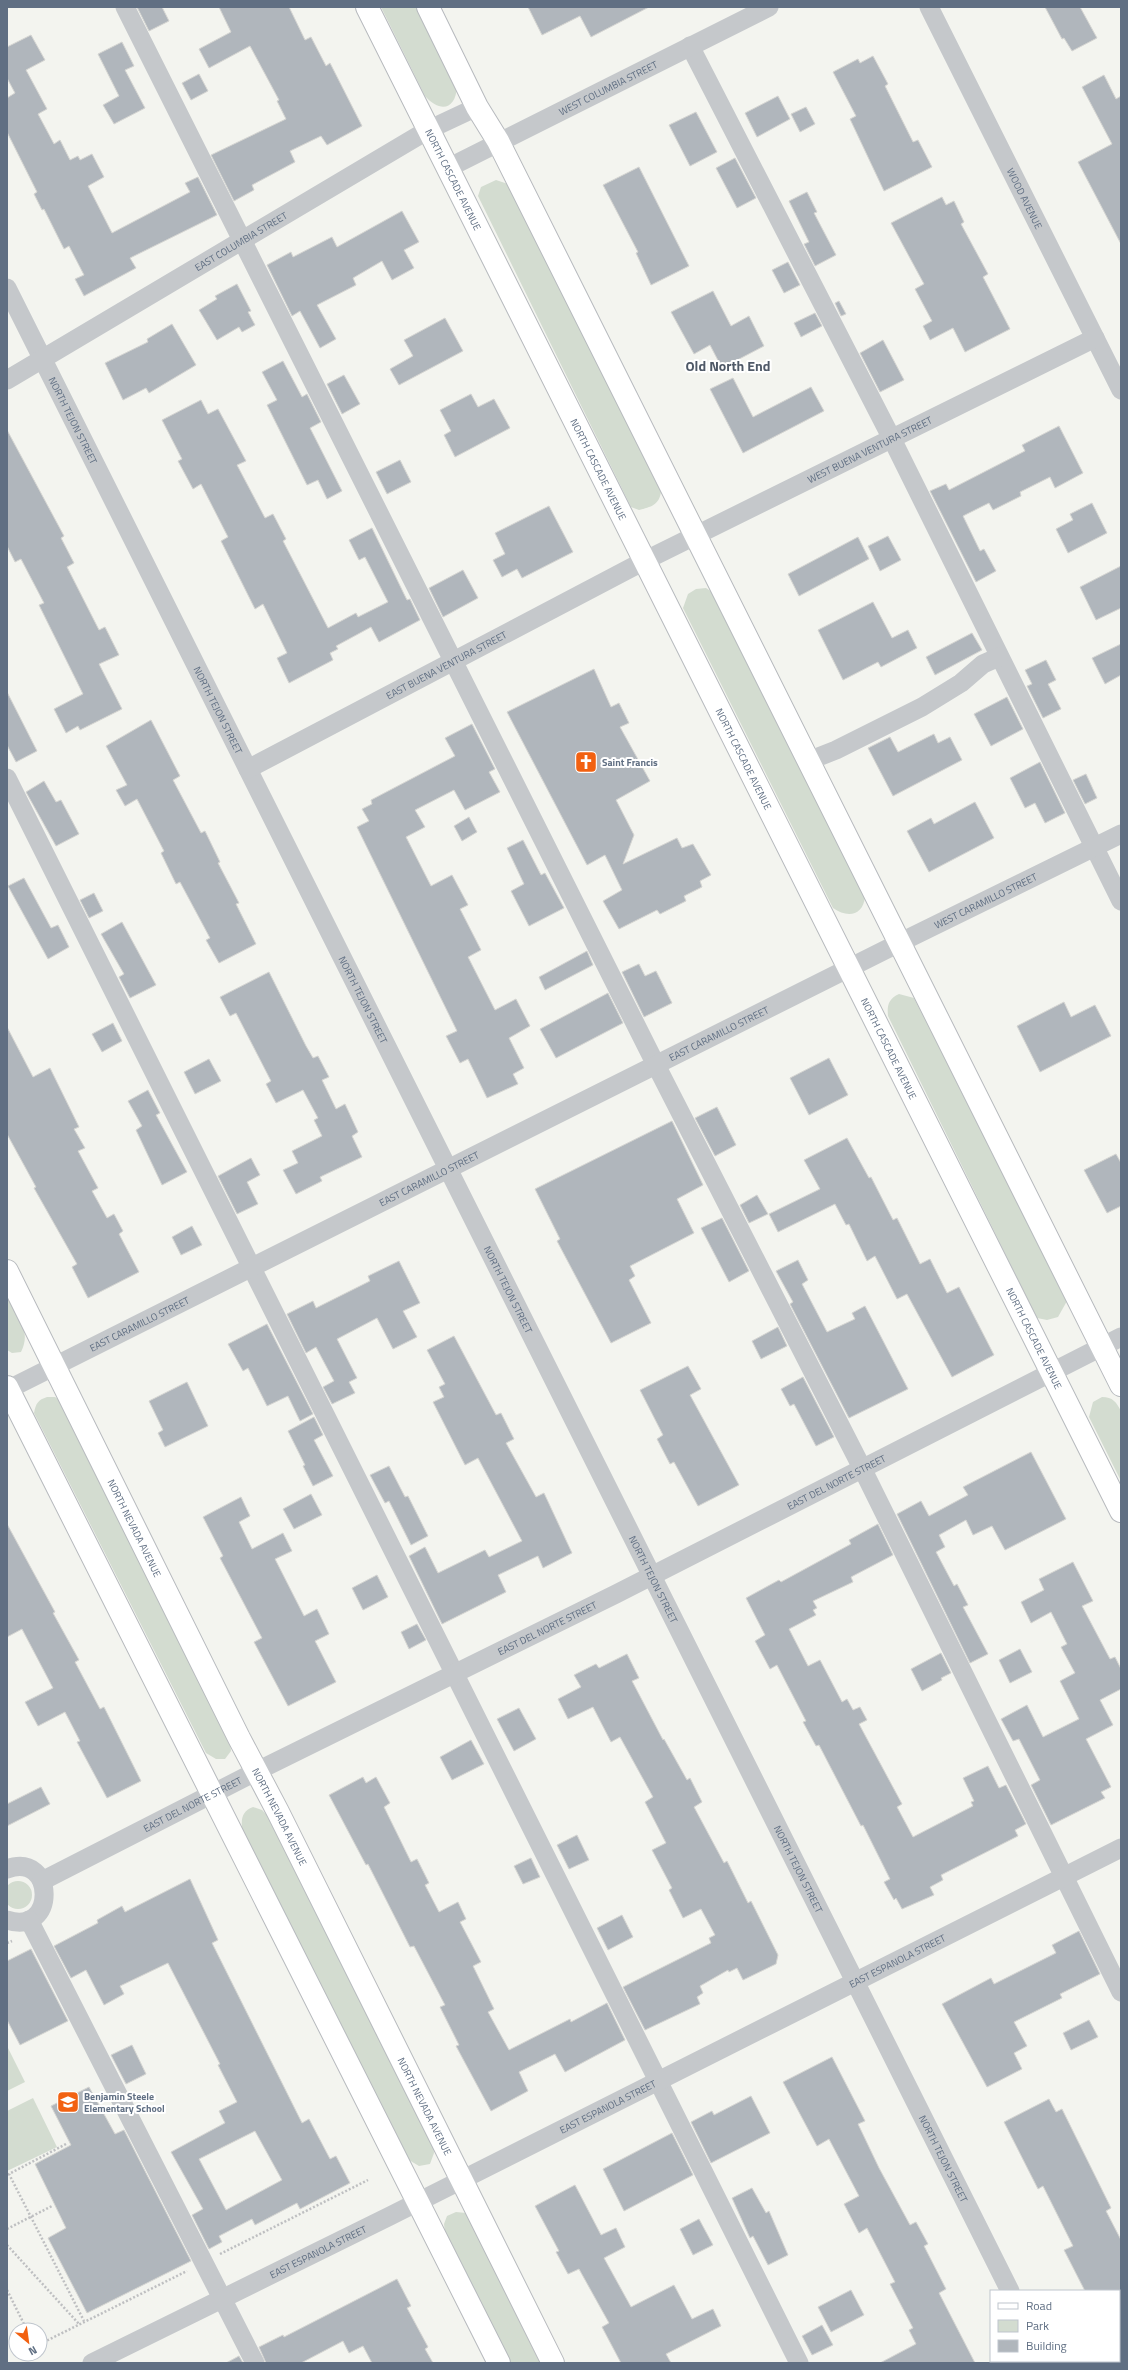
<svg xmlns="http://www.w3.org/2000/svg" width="1128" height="2370" viewBox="0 0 1128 2370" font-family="'Titillium Web',sans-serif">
<rect width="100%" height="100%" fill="#f3f4ef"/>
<!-- green -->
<path fill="#d3dcd0" d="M381,7H418L457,86C456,110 440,113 425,96Z
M496,180L508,184L661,492C659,505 651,507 639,510L631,507L478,196L481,187Z
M706,588L712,592L865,897C863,916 847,918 833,908L683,608L688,594L696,589Z
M899,994L914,998L1067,1301L1058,1317L1047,1320L1037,1318L888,1016C887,1006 888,999 899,994Z
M7,1293C17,1313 32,1331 21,1352L12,1353L7,1350Z
M47,1397H55L61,1401L230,1742L231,1751L225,1759H216L206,1753L34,1413C36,1403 38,1400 47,1397Z
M1102,1397C1113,1397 1116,1402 1121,1411V1481L1089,1417L1093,1402Z
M253,1807L262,1810L267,1815L433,2142L434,2153L430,2164L419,2166L409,2160L242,1828C241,1817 243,1811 253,1807Z
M4 1895a14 14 0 1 1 28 0a14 14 0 1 1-28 0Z
M7,2046L25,2082L7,2091Z
M33,2098L57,2147L7,2171V2111Z
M456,2212L466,2213L472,2220L544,2363H510L445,2232L444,2224L447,2216Z"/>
<!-- building -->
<path fill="#b0b6bc" stroke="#d5d5d2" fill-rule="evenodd" d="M137,7H162L169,21L149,31Z
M219,7H289L305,40L311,37L326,66L330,63L362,126L327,145L321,136L290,151L295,162L252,185L254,190L234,201L211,155L286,119L277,101L279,100L250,46L209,68L199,49L231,32Z
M528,7H649L591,37L580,16L542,35Z
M1045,7H1080L1097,38L1072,51L1064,38L1062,39Z
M31,35L45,60L26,70L47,109L38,114L54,144L60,140L70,160L78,156L80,160L92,154L104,177L88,186L112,233L190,192L185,183L198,177L217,215L130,258L136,268L84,296L75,279L84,275L69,246L64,249L44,209L42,210L34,194L37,192L7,132V98L15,93L7,78V47Z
M122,42L134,66L125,70L145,108L114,124L103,105L119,96L98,54Z
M873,56L888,84L885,86L913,142L918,140L932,167L884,191L850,119L856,116L833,72L858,59L860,63Z
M199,74L208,91L191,100L182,83Z
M1104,75L1116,99L1121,96V244L1078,162L1112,144L1082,87Z
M778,96L790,119L757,137L745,113Z
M806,107L815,124L800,132L791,114Z
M696,112L717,152L690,166L669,125Z
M735,158L756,198L737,208L716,168Z
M639,167L689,266L651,285L636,253L638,252L603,185Z
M807,192L817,212L814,213L836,255L815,266L804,244L809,242L789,201Z
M942,197L946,205L954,201L964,222L961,224L988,274L983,277L1010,329L965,352L953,328L930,340L923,326L932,321L915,289L924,284L891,223Z
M402,211L419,242L404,250L414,268L392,280L382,261L353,278L356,285L317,305L336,339L320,348L300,311L292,316L267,265L291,252L293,257L332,237L337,247Z
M788,262L800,285L784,293L772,270Z
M237,284L251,311L248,312L255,325L242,332L239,327L217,340L199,310L217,299L215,296Z
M713,291L731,326L749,316L764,346L722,368L710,345L694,354L671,312Z
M839,301L846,314L841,316L835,303Z
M815,313L822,326L801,337L794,323Z
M445,318L463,351L399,385L390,369L413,356L404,340Z
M172,324L196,365L149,393L146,388L123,400L105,363L148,342L147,339Z
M883,340L904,380L880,392L860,353Z
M283,361L302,397L307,394L321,422L310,428L342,491L327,499L318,480L307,485L267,405L277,400L262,372Z
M344,375L360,404L342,414L327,384Z
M733,378L753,417L811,387L824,411L743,453L710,389Z
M471,394L478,407L494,399L510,428L455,457L444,435L451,431L440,410Z
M201,400L208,414L218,409L246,461L237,465L265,518L273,514L286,539L283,541L328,628L356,613L358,617L388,602L365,557L359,560L349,540L372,528L404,594L407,600L410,599L420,620L379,642L371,627L336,646L338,649L330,653L333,660L289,683L277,658L287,653L263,604L255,609L221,541L228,537L201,484L193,489L178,461L182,459L162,420Z
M1059,426L1083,473L1055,488L1050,477L1020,492L1021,496L993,510L989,503L963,516L980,551L984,549L996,571L976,582L930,491L946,484L949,490L1025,451L1022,445Z
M7,430L64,536L61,538L74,563L67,567L99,630L105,627L119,655L99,664L122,709L80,730L78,726L66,733L54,709L83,694L39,605L44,603L21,559L15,562L7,546Z
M400,460L411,482L387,494L376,472Z
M1092,503L1107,533L1068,553L1056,529L1073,520L1070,514Z
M549,506L573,552L522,578L517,569L502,577L493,560L505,554L495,533Z
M888,536L901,560L880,571L868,546Z
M858,537L869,559L799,596L788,574Z
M1121,566V608L1096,620L1080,587Z
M463,570L478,598L443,617L429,588Z
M873,602L892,638L908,630L917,648L881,667L878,662L843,680L818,630Z
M972,633L982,650L935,675L926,657Z
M1121,644V675L1105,684L1092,658Z
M1046,660L1056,680L1048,684L1061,709L1043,718L1027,686L1032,684L1025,670Z
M594,669L611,707L619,703L629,723L620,727L650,781L616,800L634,835L623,864L677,838L682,848L693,844L711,875L700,881L702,887L684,896L686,901L660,914L657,910L619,929L603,901L622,890L605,855L587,865L507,712Z
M7,692L37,751L16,762L7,745Z
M1007,697L1023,729L991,746L974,714Z
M151,720L180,776L173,780L201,833L205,831L220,862L218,863L239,903L236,904L256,944L219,963L206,940L210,938L180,882L176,884L161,853L164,851L137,799L125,806L116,790L127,785L106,746Z
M472,724L495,769L489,772L500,792L465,810L454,790L415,810L425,827L406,837L431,886L452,875L468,905L460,909L481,950L468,957L495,1010L516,999L530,1026L509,1038L524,1068L513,1074L518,1084L487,1098L468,1059L460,1063L446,1036L457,1031L357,827L369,821L362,809L372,804L371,800L455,756L445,738Z
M934,734L938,743L950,737L962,760L893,796L868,748L890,737L898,752Z
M1040,762L1065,813L1045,823L1035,803L1025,808L1010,778Z
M1086,774L1097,798L1085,804L1073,780Z
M44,781L56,802L61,800L79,834L56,846L26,792Z
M975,802L994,838L929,872L907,831L931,818L934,824Z
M469,817L477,832L462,841L454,826Z
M523,840L541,875L545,873L564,908L529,926L511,891L524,884L507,848Z
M24,878L51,928L58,925L69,947L48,959L8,886Z
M94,893L103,911L89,918L80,900Z
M122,922L156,985L130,998L119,977L124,974L101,934Z
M587,951L593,965L545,990L539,977Z
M639,964L645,976L656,971L672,1003L644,1017L622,972Z
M269,972L306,1046L313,1058L318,1056L329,1077L322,1080L336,1109L345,1104L358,1132L352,1136L362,1157L320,1177L322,1181L296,1194L283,1170L298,1163L292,1151L322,1136L314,1120L318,1118L303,1090L276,1103L266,1084L271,1081L236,1013L230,1016L220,997Z
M608,993L623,1023L556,1058L540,1029Z
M1064,1002L1071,1017L1095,1005L1111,1036L1040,1072L1017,1026Z
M113,1023L122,1041L102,1052L92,1034Z
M7,1027L33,1077L50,1068L79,1127L74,1129L85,1148L78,1151L98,1188L92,1191L107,1218L114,1214L123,1231L119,1234L139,1272L88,1298L72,1267L77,1264L34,1188L36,1187L7,1134Z
M829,1058L848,1095L809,1115L790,1078Z
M209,1059L221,1081L195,1094L184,1072Z
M148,1090L160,1113L156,1115L187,1172L162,1185L136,1130L142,1126L128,1101Z
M717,1107L736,1145L715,1156L695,1118Z
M672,1121L703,1185L677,1199L694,1233L630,1266L635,1276L629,1280L651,1323L611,1343L557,1241L560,1239L535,1189Z
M847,1138L869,1178L871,1177L893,1220L897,1218L920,1264L930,1259L947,1293L959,1287L994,1355L952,1377L907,1294L897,1299L875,1256L867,1261L849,1224L846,1225L835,1204L778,1232L769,1214L820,1189L804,1160Z
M1116,1154L1121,1163V1206L1107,1213L1084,1170Z
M251,1158L260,1175L247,1182L258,1204L237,1214L218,1176Z
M757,1195L768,1214L749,1223L740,1205Z
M722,1218L749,1271L729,1282L701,1228Z
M192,1226L202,1245L181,1255L172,1237Z
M798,1260L808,1280L802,1284L827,1332L855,1319L852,1313L865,1306L908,1389L849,1418L790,1304L793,1302L776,1271Z
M399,1261L420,1303L403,1311L417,1337L393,1349L377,1318L337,1339L357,1378L349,1382L355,1393L332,1404L323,1387L334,1381L316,1347L306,1353L287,1314L313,1301L316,1308L370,1281L368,1276Z
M267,1324L313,1414L300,1421L288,1396L267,1406L248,1368L243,1371L228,1344Z
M778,1327L787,1346L761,1359L752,1341Z
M454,1336L496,1415L501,1413L514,1439L506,1443L536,1497L544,1493L572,1553L543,1568L538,1556L498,1575L506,1592L442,1624L409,1556L425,1547L438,1573L485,1550L489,1557L522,1541L478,1458L465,1465L433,1402L444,1397L439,1387L445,1384L427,1350Z
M688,1366L701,1389L690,1395L739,1485L698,1506L674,1462L670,1464L657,1439L663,1435L640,1390Z
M803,1377L834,1437L816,1446L794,1404L790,1406L781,1389Z
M187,1382L208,1426L165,1447L158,1433L163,1430L149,1401Z
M314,1417L323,1435L314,1440L333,1476L313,1486L303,1466L305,1465L288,1431Z
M1031,1452L1066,1519L1005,1550L992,1526L973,1535L966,1520L939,1535L945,1547L936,1552L954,1586L957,1584L968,1605L963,1607L988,1654L970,1663L897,1514L921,1501L929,1516L968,1495L963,1487Z
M389,1466L405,1497L408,1496L428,1536L411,1545L389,1501L385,1503L370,1475Z
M311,1494L322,1515L294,1529L283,1509Z
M241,1497L250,1516L239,1522L252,1549L283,1533L292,1551L275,1559L304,1616L317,1609L329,1634L315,1641L336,1682L288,1706L254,1642L262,1638L220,1558L223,1556L203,1517Z
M7,1524L55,1612L53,1613L79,1660L75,1662L100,1709L104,1707L141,1781L107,1798L77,1742L80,1741L65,1712L38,1726L25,1702L53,1688L22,1629L7,1637Z
M878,1524L893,1555L851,1577L853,1582L813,1601L817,1608L813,1610L816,1615L789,1629L808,1666L820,1660L842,1702L847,1699L853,1710L860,1707L867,1720L859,1724L902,1804L897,1807L913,1837L973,1806L971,1802L974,1801L963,1778L988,1766L999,1788L1006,1785L1026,1824L1015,1830L1018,1836L941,1875L943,1880L930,1887L934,1895L902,1909L896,1898L894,1900L884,1882L890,1879L863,1825L861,1826L819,1745L816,1746L803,1722L806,1721L777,1665L770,1669L755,1641L765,1635L746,1598L779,1580L781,1582L851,1544L849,1540Z
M1073,1562L1093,1601L1082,1606L1110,1659L1115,1657L1121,1669V1689L1100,1700L1113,1725L1086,1739L1111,1787L1101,1792L1105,1798L1051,1825L1031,1785L1040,1780L1019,1739L1013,1741L1001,1719L1027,1705L1043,1737L1079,1719L1060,1681L1075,1673L1061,1647L1067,1644L1051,1612L1031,1623L1021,1602L1044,1590L1039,1579Z
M377,1575L388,1597L363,1610L352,1588Z
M417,1624L426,1640L409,1649L401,1632Z
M1020,1649L1032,1672L1010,1683L999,1660Z
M941,1653L951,1673L941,1678L942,1680L922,1691L911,1669Z
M627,1654L639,1678L632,1681L663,1740L664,1739L687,1780L690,1778L702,1802L694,1807L724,1863L727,1861L748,1903L751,1901L778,1955L776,1964L743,1980L737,1968L729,1972L728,1970L700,1986L703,1993L697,1997L700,2004L645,2030L623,1987L711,1943L709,1938L715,1935L701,1909L683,1918L669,1890L672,1888L652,1850L666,1843L645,1802L653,1797L620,1737L611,1742L593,1707L568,1719L558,1699L581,1687L574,1675L596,1664L599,1668Z
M519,1708L536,1739L514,1751L497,1719Z
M471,1740L484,1764L452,1780L440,1757Z
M363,1777L366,1783L376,1777L390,1803L384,1807L411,1862L417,1859L429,1883L425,1885L439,1912L458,1902L466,1919L460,1922L481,1962L473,1966L494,2009L488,2012L509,2050L570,2019L571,2022L607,2003L625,2040L565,2072L555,2054L519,2072L528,2091L491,2111L456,2046L459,2045L440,2007L445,2005L414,1946L410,1947L368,1864L366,1865L329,1795Z
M41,1787L50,1804L7,1826V1804Z
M577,1835L589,1860L569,1869L557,1845Z
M531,1858L540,1877L523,1884L514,1866Z
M190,1879L218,1940L212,1943L302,2123L309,2119L330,2159L336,2156L350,2183L300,2209L297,2203L255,2225L252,2219L219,2236L222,2242L209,2249L192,2215L203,2209L171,2152L225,2123L219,2111L237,2102L218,2065L220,2064L168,1963L120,1986L124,1994L104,2005L86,1970L71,1978L54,1946L98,1923L97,1920L122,1906L125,1912ZM255,2131L282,2180L226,2210L199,2159Z
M622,1915L633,1937L608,1950L597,1928Z
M1079,1931L1100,1974L1060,1994L1062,1998L1014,2022L1027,2046L1014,2053L1022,2069L987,2087L942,2004L991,1978L994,1984L1056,1953L1052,1945Z
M31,1949L68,2021L20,2045L7,2020V1961Z
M1089,2020L1098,2037L1071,2050L1063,2033Z
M132,2045L146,2074L126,2084L111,2055Z
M832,2057L865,2121L858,2124L879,2168L910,2225L916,2222L928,2244L924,2246L946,2289L939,2293L975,2363H880L916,2344L909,2330L913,2328L890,2284L895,2282L867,2228L859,2233L844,2204L859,2196L829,2139L817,2146L783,2082Z
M89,2087L115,2134L124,2130L191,2261L87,2313L48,2238L66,2228L35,2164L71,2145L51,2106Z
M751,2096L770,2133L711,2163L691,2122L712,2111L714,2115Z
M1049,2099L1056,2112L1062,2109L1111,2208L1106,2211L1121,2240V2291H1085L1064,2250L1073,2246L1043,2186L1038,2189L1004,2122Z
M672,2133L693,2175L624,2211L603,2169Z
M575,2185L601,2235L616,2228L625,2247L604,2258L631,2307L674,2285L692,2319L713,2309L721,2326L666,2354L671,2363H621L602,2327L609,2323L579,2269L568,2274L556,2252L559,2251L535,2206Z
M752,2188L766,2213L769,2211L788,2255L768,2265L753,2236L750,2238L732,2198Z
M699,2219L713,2245L693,2255L680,2229Z
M397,2279L411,2306L407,2308L428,2347L425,2349L433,2363H372L363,2346L349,2353L343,2341L301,2363H266L259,2347L283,2335L284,2337Z
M851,2290L864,2315L831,2332L818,2307Z
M822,2325L833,2345L812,2355L802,2336Z
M239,2356L243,2363H226Z"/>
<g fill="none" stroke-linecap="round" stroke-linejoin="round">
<!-- major casing -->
<g stroke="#b7babe" stroke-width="24">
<g id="major">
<path id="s9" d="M367,7L1121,1511"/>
<path d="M428,7L477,107L498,141L1121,1385"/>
<path id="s10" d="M7,1271L239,1738L278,1812L553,2363"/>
<path d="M7,1387L499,2363"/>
<path d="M1119,2353L1121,2352"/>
<path d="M1099,2363L1103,2361"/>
</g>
</g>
<!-- path -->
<path stroke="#bebfc1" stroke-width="2.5" stroke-dasharray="2 2" stroke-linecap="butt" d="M7,1943L12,1941
M66,2144L9,2174L84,2321
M7,2229L52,2206
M7,2245L79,2324
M220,2254L368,2180
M7,2290L27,2330
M40,2344L187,2271"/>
<!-- minor -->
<g stroke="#c5c8cb" stroke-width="19">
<path d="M125,7L656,1065L862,1468L1121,1992"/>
<path id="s1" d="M929,7L1121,390"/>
<path d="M690,46L892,439L1121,901"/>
<path id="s2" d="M448,168L769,7"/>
<path id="s3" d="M7,288L1010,2291"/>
<path id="s4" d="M7,380L428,130L477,107"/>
<path d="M808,761L836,750L922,707L961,683L983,664L999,657"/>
<path id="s5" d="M248,769L644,561L1095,338"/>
<path d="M7,778L799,2363"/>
<path id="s6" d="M7,1390L899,943L1121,834"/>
<path d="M7,1869C56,1851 57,1937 7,1920"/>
<path id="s7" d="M42,1881L257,1771L616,1594L1121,1337"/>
<path d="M29,1920L255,2363"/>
<path d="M1044,2361L1045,2363"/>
<path id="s8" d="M92,2363L390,2216L1121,1848"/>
</g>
<!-- major -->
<use href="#major" stroke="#fff" stroke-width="22"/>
</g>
<!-- icons -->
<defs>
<g id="church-square" transform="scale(1.15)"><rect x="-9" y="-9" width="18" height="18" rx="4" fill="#f26111" stroke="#fff"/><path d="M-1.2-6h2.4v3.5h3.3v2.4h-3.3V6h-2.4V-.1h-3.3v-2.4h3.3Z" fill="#fff"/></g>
<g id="school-square" transform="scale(1.15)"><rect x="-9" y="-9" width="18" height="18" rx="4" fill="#f26111" stroke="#fff"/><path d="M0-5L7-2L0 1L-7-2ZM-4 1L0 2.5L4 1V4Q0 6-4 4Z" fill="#fff"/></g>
</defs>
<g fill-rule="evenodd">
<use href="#church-square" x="586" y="762"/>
<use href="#school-square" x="68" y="2102"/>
</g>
<g text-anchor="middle" stroke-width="4" stroke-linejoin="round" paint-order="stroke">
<!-- street labels -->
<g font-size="10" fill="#606f83" stroke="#fff">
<text dy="4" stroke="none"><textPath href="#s2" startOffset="179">WEST COLUMBIA STREET</textPath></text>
<text dy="4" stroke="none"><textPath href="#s9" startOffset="193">NORTH CASCADE AVENUE</textPath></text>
<text dy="4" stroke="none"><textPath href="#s1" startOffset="214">WOOD AVENUE</textPath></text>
<text dy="4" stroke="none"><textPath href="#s4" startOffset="272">EAST COLUMBIA STREET</textPath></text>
<text dy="4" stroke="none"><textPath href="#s3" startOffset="148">NORTH TEJON STREET</textPath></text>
<text dy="4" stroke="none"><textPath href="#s5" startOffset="699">WEST BUENA VENTURA STREET</textPath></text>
<text dy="4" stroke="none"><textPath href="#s9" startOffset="517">NORTH CASCADE AVENUE</textPath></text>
<text dy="4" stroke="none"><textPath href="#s5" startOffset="224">EAST BUENA VENTURA STREET</textPath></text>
<text dy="4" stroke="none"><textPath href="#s3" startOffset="472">NORTH TEJON STREET</textPath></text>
<text dy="4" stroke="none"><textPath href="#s9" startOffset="841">NORTH CASCADE AVENUE</textPath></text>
<text dy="4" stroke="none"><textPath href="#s6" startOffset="1094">WEST CARAMILLO STREET</textPath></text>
<text dy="4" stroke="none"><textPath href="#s3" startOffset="796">NORTH TEJON STREET</textPath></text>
<text dy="4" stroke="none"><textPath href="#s6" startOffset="796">EAST CARAMILLO STREET</textPath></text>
<text dy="4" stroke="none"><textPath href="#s9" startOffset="1165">NORTH CASCADE AVENUE</textPath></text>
<text dy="4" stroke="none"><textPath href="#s6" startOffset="472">EAST CARAMILLO STREET</textPath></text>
<text dy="4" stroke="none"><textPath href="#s3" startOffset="1120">NORTH TEJON STREET</textPath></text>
<text dy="4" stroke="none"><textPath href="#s6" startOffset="148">EAST CARAMILLO STREET</textPath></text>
<text dy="4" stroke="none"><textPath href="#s9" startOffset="1489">NORTH CASCADE AVENUE</textPath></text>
<text dy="4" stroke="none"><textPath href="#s7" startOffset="889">EAST DEL NORTE STREET</textPath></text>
<text dy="4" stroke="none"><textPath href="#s10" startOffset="287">NORTH NEVADA AVENUE</textPath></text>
<text dy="4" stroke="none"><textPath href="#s3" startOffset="1444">NORTH TEJON STREET</textPath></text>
<text dy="4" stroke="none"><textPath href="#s7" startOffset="565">EAST DEL NORTE STREET</textPath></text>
<text dy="4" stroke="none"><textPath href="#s7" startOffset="169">EAST DEL NORTE STREET</textPath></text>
<text dy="4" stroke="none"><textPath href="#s10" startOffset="610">NORTH NEVADA AVENUE</textPath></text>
<text dy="4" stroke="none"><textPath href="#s3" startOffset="1768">NORTH TEJON STREET</textPath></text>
<text dy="4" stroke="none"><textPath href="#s8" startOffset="900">EAST ESPANOLA STREET</textPath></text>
<text dy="4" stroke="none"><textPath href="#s10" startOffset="934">NORTH NEVADA AVENUE</textPath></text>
<text dy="4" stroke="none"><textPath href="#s8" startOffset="576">EAST ESPANOLA STREET</textPath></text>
<text dy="4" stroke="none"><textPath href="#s3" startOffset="2092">NORTH TEJON STREET</textPath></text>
<text dy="4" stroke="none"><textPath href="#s8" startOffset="252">EAST ESPANOLA STREET</textPath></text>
</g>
<!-- poi labels -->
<g font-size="10" font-weight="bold" fill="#606f83" stroke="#fff" text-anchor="start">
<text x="602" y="766">Saint Francis</text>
<text x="84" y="2100">Benjamin Steele<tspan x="84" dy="12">Elementary School</tspan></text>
</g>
<!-- district labels -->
<g font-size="14" font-weight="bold" fill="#4f5967" stroke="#fff">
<text x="728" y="371">Old North End</text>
</g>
</g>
<!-- border -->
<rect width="1128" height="2370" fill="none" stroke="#606f83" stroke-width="16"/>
<!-- legend -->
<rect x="990" y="2290" width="130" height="72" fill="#ffffff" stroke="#bfc5cd"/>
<rect x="998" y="2303" width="20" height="6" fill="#ffffff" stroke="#bfc5cd"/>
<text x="1026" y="2310" font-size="12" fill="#606f83">Road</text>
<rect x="998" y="2320" width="20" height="12" fill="#d3dcd0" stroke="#bfc5cd"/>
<text x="1026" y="2330" font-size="12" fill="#606f83">Park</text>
<rect x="998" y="2340" width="20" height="12" fill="#b0b6bc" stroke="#bfc5cd"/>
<text x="1026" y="2350" font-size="12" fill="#606f83">Building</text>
<!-- north arrow -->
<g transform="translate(28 2342) rotate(151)"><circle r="19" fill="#ffffff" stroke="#bfc5cd"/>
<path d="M0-3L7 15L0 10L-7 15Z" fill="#f26111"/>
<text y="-6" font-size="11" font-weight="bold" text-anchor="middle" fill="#606f83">N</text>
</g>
</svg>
